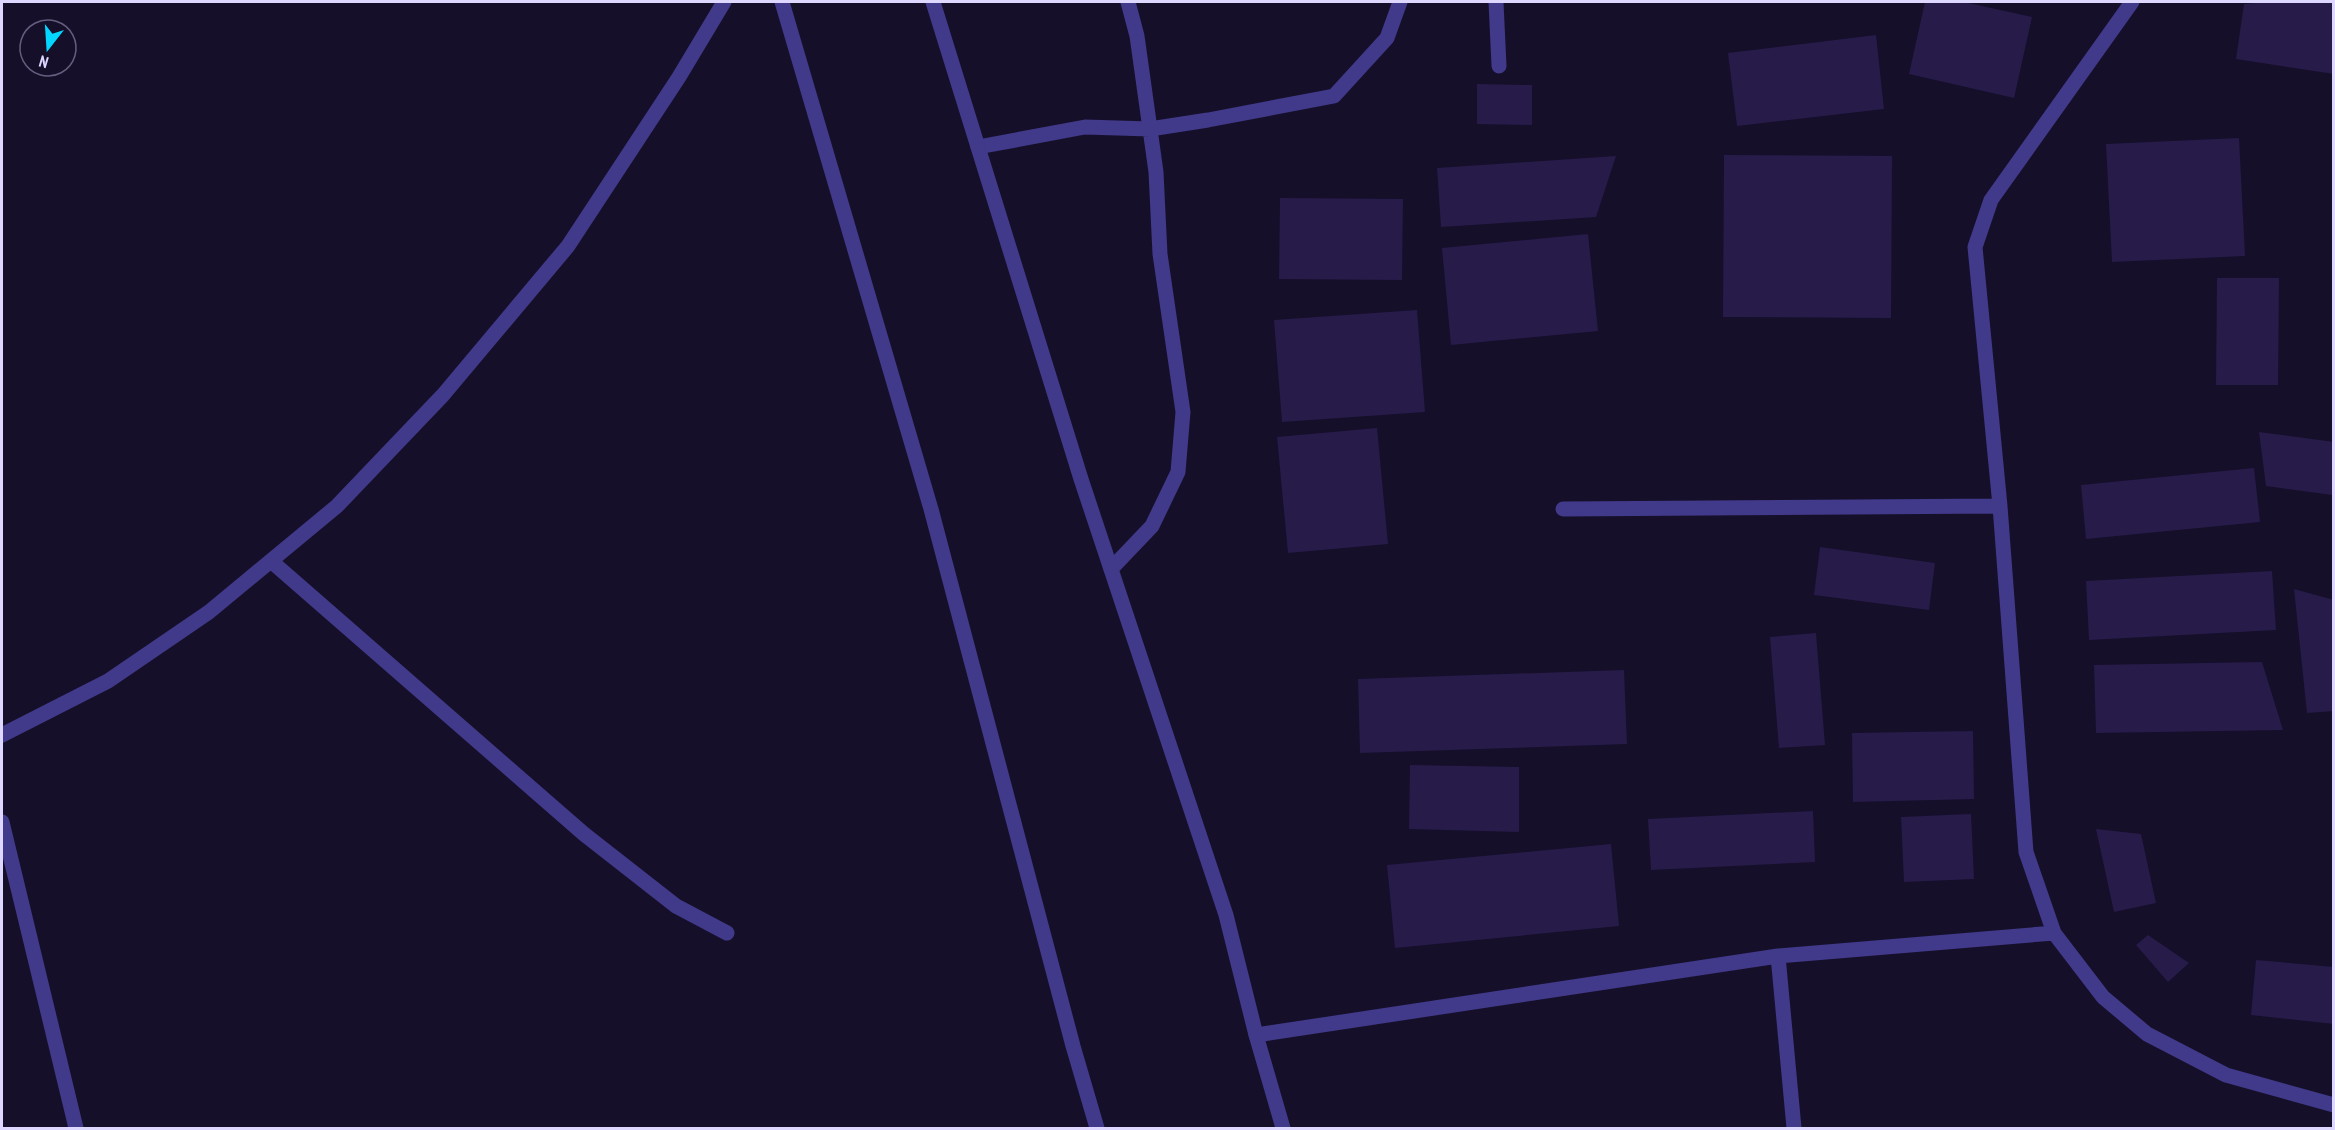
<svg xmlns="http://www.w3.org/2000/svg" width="2335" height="1130" viewBox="0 0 2335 1130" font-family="'PT Sans Narrow',sans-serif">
<rect width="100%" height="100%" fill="#150f29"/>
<!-- building -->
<path fill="#271b4a" d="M1925,2H1964L2032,17L2014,98L1909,74Z
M2267,2H2334V74L2236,59L2244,4Z
M1876,35L1884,109L1737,126L1728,53Z
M1477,84L1532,85V125L1477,124Z
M2239,138L2245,256L2112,262L2106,144Z
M1724,155L1892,156L1891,318L1723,317Z
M1616,156L1596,217L1441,227L1437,168Z
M1280,198L1403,199L1402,280L1279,279Z
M1588,234L1598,331L1451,345L1442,248Z
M2217,278H2279L2278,385H2216Z
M1417,310L1425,412L1282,422L1274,320Z
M1377,428L1388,544L1288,553L1277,437Z
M2259,432L2334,442L2332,495L2266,486Z
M2254,468L2260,522L2086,539L2081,485Z
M1820,547L1935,563L1929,610L1814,595Z
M2272,571L2276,630L2089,640L2086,581Z
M2294,589L2334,600V711L2307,713Z
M1816,633L1825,745L1779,748L1770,637Z
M2262,662L2283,730L2096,733L2094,665Z
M1624,670L1627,744L1360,753L1358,679Z
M1973,731L1974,799L1853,802L1852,733Z
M1410,765L1519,767V832L1409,829Z
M1813,811L1815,862L1651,870L1648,819Z
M1971,814L1974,879L1904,882L1901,817Z
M2096,829L2141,834L2156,903L2114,912Z
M1611,844L1619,926L1395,948L1387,865Z
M2148,935L2189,963L2168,982L2136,945Z
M2256,960L2334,967V1024L2251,1015Z"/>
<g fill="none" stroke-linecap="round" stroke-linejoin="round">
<!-- service -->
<path stroke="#413989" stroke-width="15" d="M1496,2L1499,66
M978,147L1085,127L1150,129L1208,120L1334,96L1387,38L1400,2
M1111,569L1152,526L1178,472L1183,412L1160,254L1156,172L1137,36L1128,2"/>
<!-- minor -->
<path stroke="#413989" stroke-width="15" d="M2132,2L1991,200L1975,247L2000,506L2026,852L2054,933L2103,997L2147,1034L2226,1075L2334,1105
M1563,509L2000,506
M271,561L584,834L676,906L727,933
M2,822L76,1128
M1778,956L1794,1128
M1256,1035L1778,956L2054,933"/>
<!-- tertiary -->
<path stroke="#413989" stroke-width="15" d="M782,2L931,509L1073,1046L1097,1128
M933,2L1081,479L1226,915L1256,1035L1283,1128
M2,735L108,681L209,612L337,506L443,395L568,246L679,77L724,2"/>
</g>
<!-- border -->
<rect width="2335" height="1130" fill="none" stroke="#ded7ff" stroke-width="6"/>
<!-- north arrow -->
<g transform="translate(48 48) rotate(197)"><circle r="28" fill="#150f29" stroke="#655f7f" stroke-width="1.5"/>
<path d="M0-4.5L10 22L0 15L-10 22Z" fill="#03d6ff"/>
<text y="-9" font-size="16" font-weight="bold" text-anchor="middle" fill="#ded7ff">N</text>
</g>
</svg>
